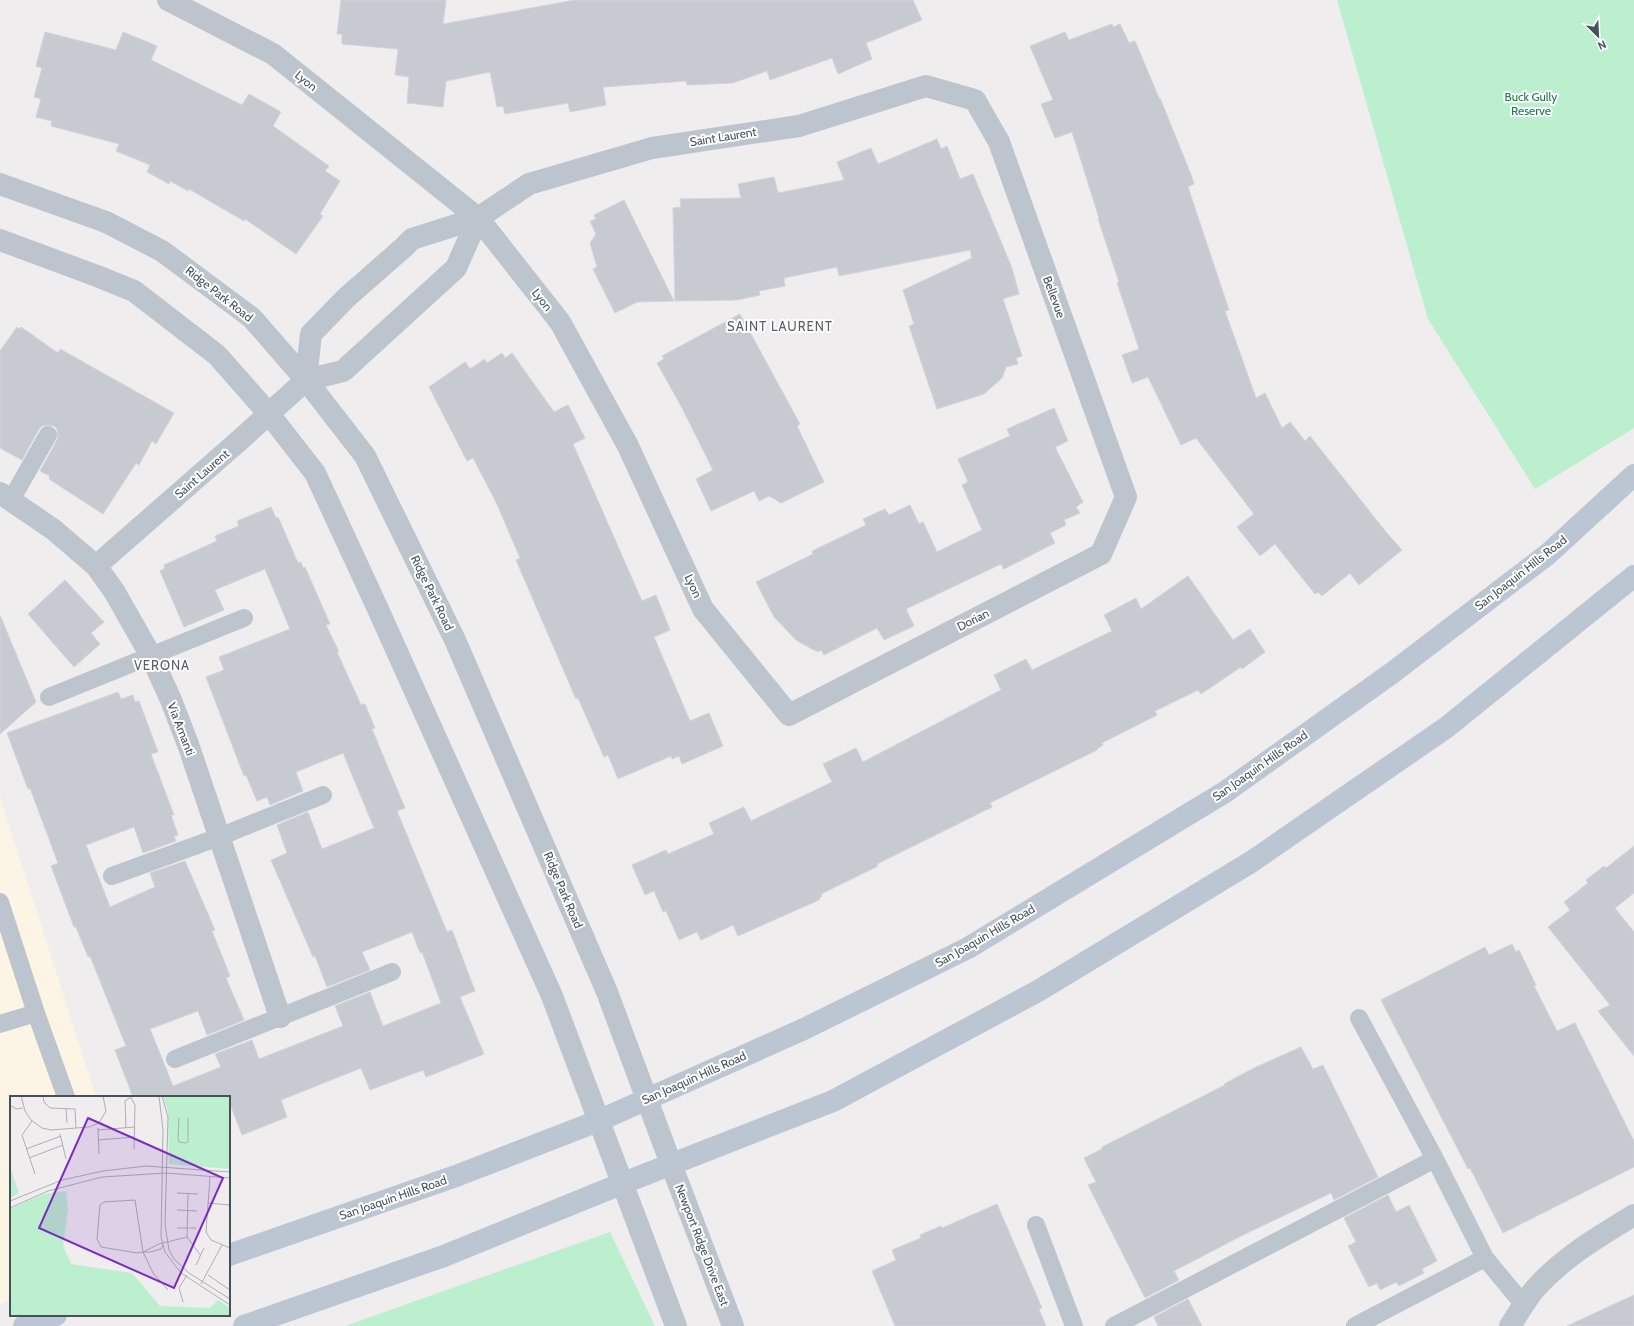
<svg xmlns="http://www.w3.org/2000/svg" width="1634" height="1326" viewBox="0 0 1634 1326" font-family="Cabin,sans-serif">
<rect width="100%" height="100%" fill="#f0edee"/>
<!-- commercial -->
<path fill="#fcf5e6" d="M0,797L96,1097H11V1300L0,1304Z"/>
<!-- green -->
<path fill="#bbefce" d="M1337,0H1634V428L1535,489L1428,319Z
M610,1232L655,1326H345Z"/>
<!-- building -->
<path fill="#c7cad1" stroke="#d1d4d9" d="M341,0H446L443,24L575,0H913L922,20L866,43L872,59L838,74L832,58L770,80L767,71L733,83L687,85L686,81L603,87L606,105L570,112L568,103L505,114L503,106L497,107L490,72L446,81L443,107L407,103L409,77L395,75L398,49L342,44V34H337Z
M1112,24L1113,27L1120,24L1129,43L1135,41L1159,98H1160L1190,172L1194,184L1188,187L1229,310L1225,311L1256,398L1265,393L1282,428L1290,422L1305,441L1310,436L1386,532L1402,550L1359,585L1350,573L1322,596L1318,592L1315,594L1275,544L1260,556L1237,527L1254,514L1196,438L1181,445L1148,377L1132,383L1122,355L1139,349L1117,283L1119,282L1098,219L1099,218L1072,132L1055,138L1041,104L1053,100L1030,46L1065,32L1069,40Z
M45,32L116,50L123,32L157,46L151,60L242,105L249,94L281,112L273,126L329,166L325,171L340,181L320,214L323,216L296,254L245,219L244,221L189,189L188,191L170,181L169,184L147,172L150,165L116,151L119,144L51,126L52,121L36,117L41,99L34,97L42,68L36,66Z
M937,139L941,149L947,146L960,179L973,174L1012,268L1019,294L1003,299L1022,356L1016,358L1018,364L1006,367L1002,378L984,394L937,409L909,326L914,324L903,290L972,258L970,250L839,276L837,267L784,278L785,286L759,291L760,295L737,300L675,301L673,208L681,207L680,199L741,198L738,184L774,177L778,193L844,180L837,162L871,148L878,164Z
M624,200L674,301L637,302L615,313L593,269L597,267L590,243L596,234L590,221L596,219L594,215Z
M740,314L800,424L797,426L824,482L781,503L769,496L759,501L754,491L711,511L696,479L713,470L681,406L657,363L664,359L662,356Z
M17,327L19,329L21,327L58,353L60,349L174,413L156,444L152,441L139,465L136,463L103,514L49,479L50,476L40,471L57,440L58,435L57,429L54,426L48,425L42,426L39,429L22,460L0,448V351Z
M502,353L505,358L512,353L554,412L568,405L585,438L573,444L642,601L656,595L670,630L654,637L690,721L709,713L723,746L682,764L679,756L672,759L671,756L618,779L608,755L604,757L578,698L576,699L516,560L520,558L496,502L473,458L467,461L429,387L465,362L470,369L485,359L487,363Z
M1054,408L1068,441L1055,447L1083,502L1076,507L1080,513L1064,520L1066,525L1050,533L1055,543L1004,569L1001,564L906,609L914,626L884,640L877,628L824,655L821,650L818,652L797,641L774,617L756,582L813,554L812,551L866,525L863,519L885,509L889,515L910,505L919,524L923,522L937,552L982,530L962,485L968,482L958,459L1010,436L1007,429Z
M271,507L276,518L278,517L298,563L301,562L303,568L305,567L330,624L326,625L339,652H337L361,705L365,704L375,728L372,729L405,808L397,811L447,932L452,930L475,991L460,997L484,1054L426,1077L423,1070L370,1090L361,1068L281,1100L287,1117L242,1135L229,1101V1097H133L115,1050L126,1046L90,956L88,957L76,927H74L51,866L58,863L30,788L28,789L7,733L118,692L121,699L133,695L135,702L139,701L158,752L151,754L174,815H171L178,835L174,836L176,841L143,853L134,827L86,845L110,907L155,887L150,873L185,861L215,930L212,931L230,976L226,978L244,1020L207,1035L198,1011L150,1029L173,1086L221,1067L215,1054L252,1040L259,1059L343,1026L335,1006L370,992L383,1026L441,1003L422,952L420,953L412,932L362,952L370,970L327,987L315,956L313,957L281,883L271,860L287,853L277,825L308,812L322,849L374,828L343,753L296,772L303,791L270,805L267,797L257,801L246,775L244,776L206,677L224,670L219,657L290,629L265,569L215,590L224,610L184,627L160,571L165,568L164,565L217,541L215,536L239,526L237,521Z
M1188,576L1233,640L1250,629L1265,652L1242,669L1241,667L1201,694L1198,690L1155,711L1157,715L1102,743L1103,745L1097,749V750L990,803L992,807L877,864L878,866L821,894L822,896L819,899V900L738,936L733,925L701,940L697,932L679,940L666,911L663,912L654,891L645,895L632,865L666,850L668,854L714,834L709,823L744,807L751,821L832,782L823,764L856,748L863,762L1001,690L994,675L1026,659L1032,670L1112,631L1104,615L1136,598L1141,609Z
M65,580L104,622L91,633L100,644L74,667L28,614Z
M0,615L36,702L0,734Z
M1634,846V893L1615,908L1634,932V1056L1598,1011L1610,1005L1548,927L1570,910L1564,902L1588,883L1586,880L1604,866L1606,868Z
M1512,944L1516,952L1519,950L1536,985L1534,986L1557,1031L1575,1023L1634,1141V1167L1503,1233L1470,1168L1468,1169L1381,1000L1485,947L1489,955Z
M1301,1047L1313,1069L1323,1065L1378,1177L1334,1200L1331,1193L1241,1236L1174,1271L1179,1280L1145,1298L1088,1185L1096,1182L1084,1158L1102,1149V1147L1225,1085L1224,1084L1256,1067Z
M1388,1195L1396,1212L1409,1205L1437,1261L1422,1269L1424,1273L1399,1286L1396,1282L1380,1290L1377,1283L1369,1287L1348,1246L1356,1242L1344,1218Z
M997,1204L1042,1308L1039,1309L1046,1326H895L872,1271L896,1260L892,1250L921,1238L920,1235L941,1226L942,1228Z
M1634,1295V1326H1567Z
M1188,1299L1202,1326H1158L1154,1317Z"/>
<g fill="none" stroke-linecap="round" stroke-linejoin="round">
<!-- service -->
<path stroke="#bcc5cd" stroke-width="18" d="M11,500L48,435
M49,697L244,618
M112,876L219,837L323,795
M0,902L36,1013L66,1097
M1359,1018L1435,1159L1485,1258L1524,1305
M0,1024L36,1013
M175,1059L392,972
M1036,1225L1074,1326
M1114,1326L1435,1159
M1355,1326L1485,1258"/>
<!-- minor -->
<path stroke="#bcc5cd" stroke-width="22" d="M168,0L273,54L478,218L560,322L628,446L703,609L789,715L1101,554L1126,497L999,142L975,100L926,86L799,126L652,148L529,184L478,218L412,239L403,248L346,298L311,334L306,380
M0,493L54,530L96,566L114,591L151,656L171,700L189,747L280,1017
M96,566L241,439L306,380L343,371L456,268L478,218
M1510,1326C1518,1314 1525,1301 1534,1290C1562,1258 1598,1237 1634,1215"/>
<!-- tertiary -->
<path stroke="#bcc5cd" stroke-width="22" d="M0,184L106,222L162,251L252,318L306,380L365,456L455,640L607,992L671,1164L733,1326
M0,240L97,276L134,291L217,355L269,414L315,473L377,607L552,996L676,1326"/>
<!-- secondary -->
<path stroke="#bbc6d2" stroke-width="22" d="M229,1255L456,1176L598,1121L804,1029L968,948L1225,792L1392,673L1548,554L1634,475
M24,1326L56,1315
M244,1326L444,1256L621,1184L833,1101L1038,991L1251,862L1447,727L1634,576"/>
</g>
<g text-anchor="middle" stroke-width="4" stroke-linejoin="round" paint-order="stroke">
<!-- street labels -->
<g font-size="12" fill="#46515b" stroke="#fff">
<text transform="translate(306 81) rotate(39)" y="4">Lyon</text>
<text transform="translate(723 137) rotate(-9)" y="4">Saint Laurent</text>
<text transform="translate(219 294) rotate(38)" y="4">Ridge Park Road</text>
<text transform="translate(1054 297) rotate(70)" y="4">Bellevue</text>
<text transform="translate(542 300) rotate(52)" y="4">Lyon</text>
<text transform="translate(202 474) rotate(-41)" y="4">Saint Laurent</text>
<text transform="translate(1521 573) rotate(-38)" y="4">San Joaquin Hills Road</text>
<text transform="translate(693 586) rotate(65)" y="4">Lyon</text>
<text transform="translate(432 593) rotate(64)" y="4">Ridge Park Road</text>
<text transform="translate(973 620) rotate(-27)" y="4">Dorian</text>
<text transform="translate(181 729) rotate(69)" y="4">Via Amanti</text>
<text transform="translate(1260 766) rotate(-35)" y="4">San Joaquin Hills Road</text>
<text transform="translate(563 890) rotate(67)" y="4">Ridge Park Road</text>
<text transform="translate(985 936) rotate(-30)" y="4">San Joaquin Hills Road</text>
<text transform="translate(694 1078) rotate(-24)" y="4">San Joaquin Hills Road</text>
<text transform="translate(393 1198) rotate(-19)" y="4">San Joaquin Hills Road</text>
<text transform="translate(702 1245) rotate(69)" y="4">Newport Ridge Drive East</text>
</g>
<!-- park labels -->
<g font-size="12" fill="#167d47" stroke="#fff">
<text x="1531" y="101">Buck Gully<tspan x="1531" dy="14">Reserve</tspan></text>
</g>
<!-- neighbourhood labels -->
<g font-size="13" letter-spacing="1" fill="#5a5e63" stroke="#fff">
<text x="780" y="331">SAINT LAURENT</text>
<text x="162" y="670">VERONA</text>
</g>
</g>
<!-- overview -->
<g transform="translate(10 1096)">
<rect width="220" height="220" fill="#f0edee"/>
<path d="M153,0L220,1V73L159,68L158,15ZM0,71L9,97L0,102ZM56,95L58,113L53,150L61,168L122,177L150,210L200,212L208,204L220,212V220H0V113L34,98Z" fill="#bbefce"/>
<path fill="none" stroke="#acafb3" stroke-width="1" d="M11,0L15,15L21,24L32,32L41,34L79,31L89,27L96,15L93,0M33,0L34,6L40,12L65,13L66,32M120,0L125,9L124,53M149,0L153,34L151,141L155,156L171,177L220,209M152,0L158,21L155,128L159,154L164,163L179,177L220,203M0,9L6,13L13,12M56,12L57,27M169,22L168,43L169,46L176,47L178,46V22M22,25L12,39L25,78M88,32L89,58M116,32L115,5L121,1M88,34L125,31M50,38L56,63M88,44L124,41M16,53L51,40M19,62L53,49M200,81L196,136L201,144L220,152M167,97L188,98M178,98L177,141L191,160M0,105L52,84L93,75L136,70L220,76M198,107L220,109M0,112L38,95L92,81L156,77L220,82M167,114L187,115M167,132H186M153,149L151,153L140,156H133L127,157L91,151L87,143L90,109L94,106L125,104L133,156L143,177L158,194M133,156L149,148L177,141M186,169L194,152M198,179L220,194M191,188L212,149M173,206L169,192L177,179"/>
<path fill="#7b2cbf" fill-opacity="0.15" stroke="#7b2cbf" stroke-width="2" d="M78,22L213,82L164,192L29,132Z"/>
<rect width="220" height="220" fill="none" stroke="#46515b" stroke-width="2"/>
</g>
<!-- north arrow -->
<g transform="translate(1598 36) rotate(156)" stroke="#ffffff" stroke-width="3" paint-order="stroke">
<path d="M0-3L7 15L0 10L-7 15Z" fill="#46515b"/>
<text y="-6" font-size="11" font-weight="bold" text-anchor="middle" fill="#46515b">N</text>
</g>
</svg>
